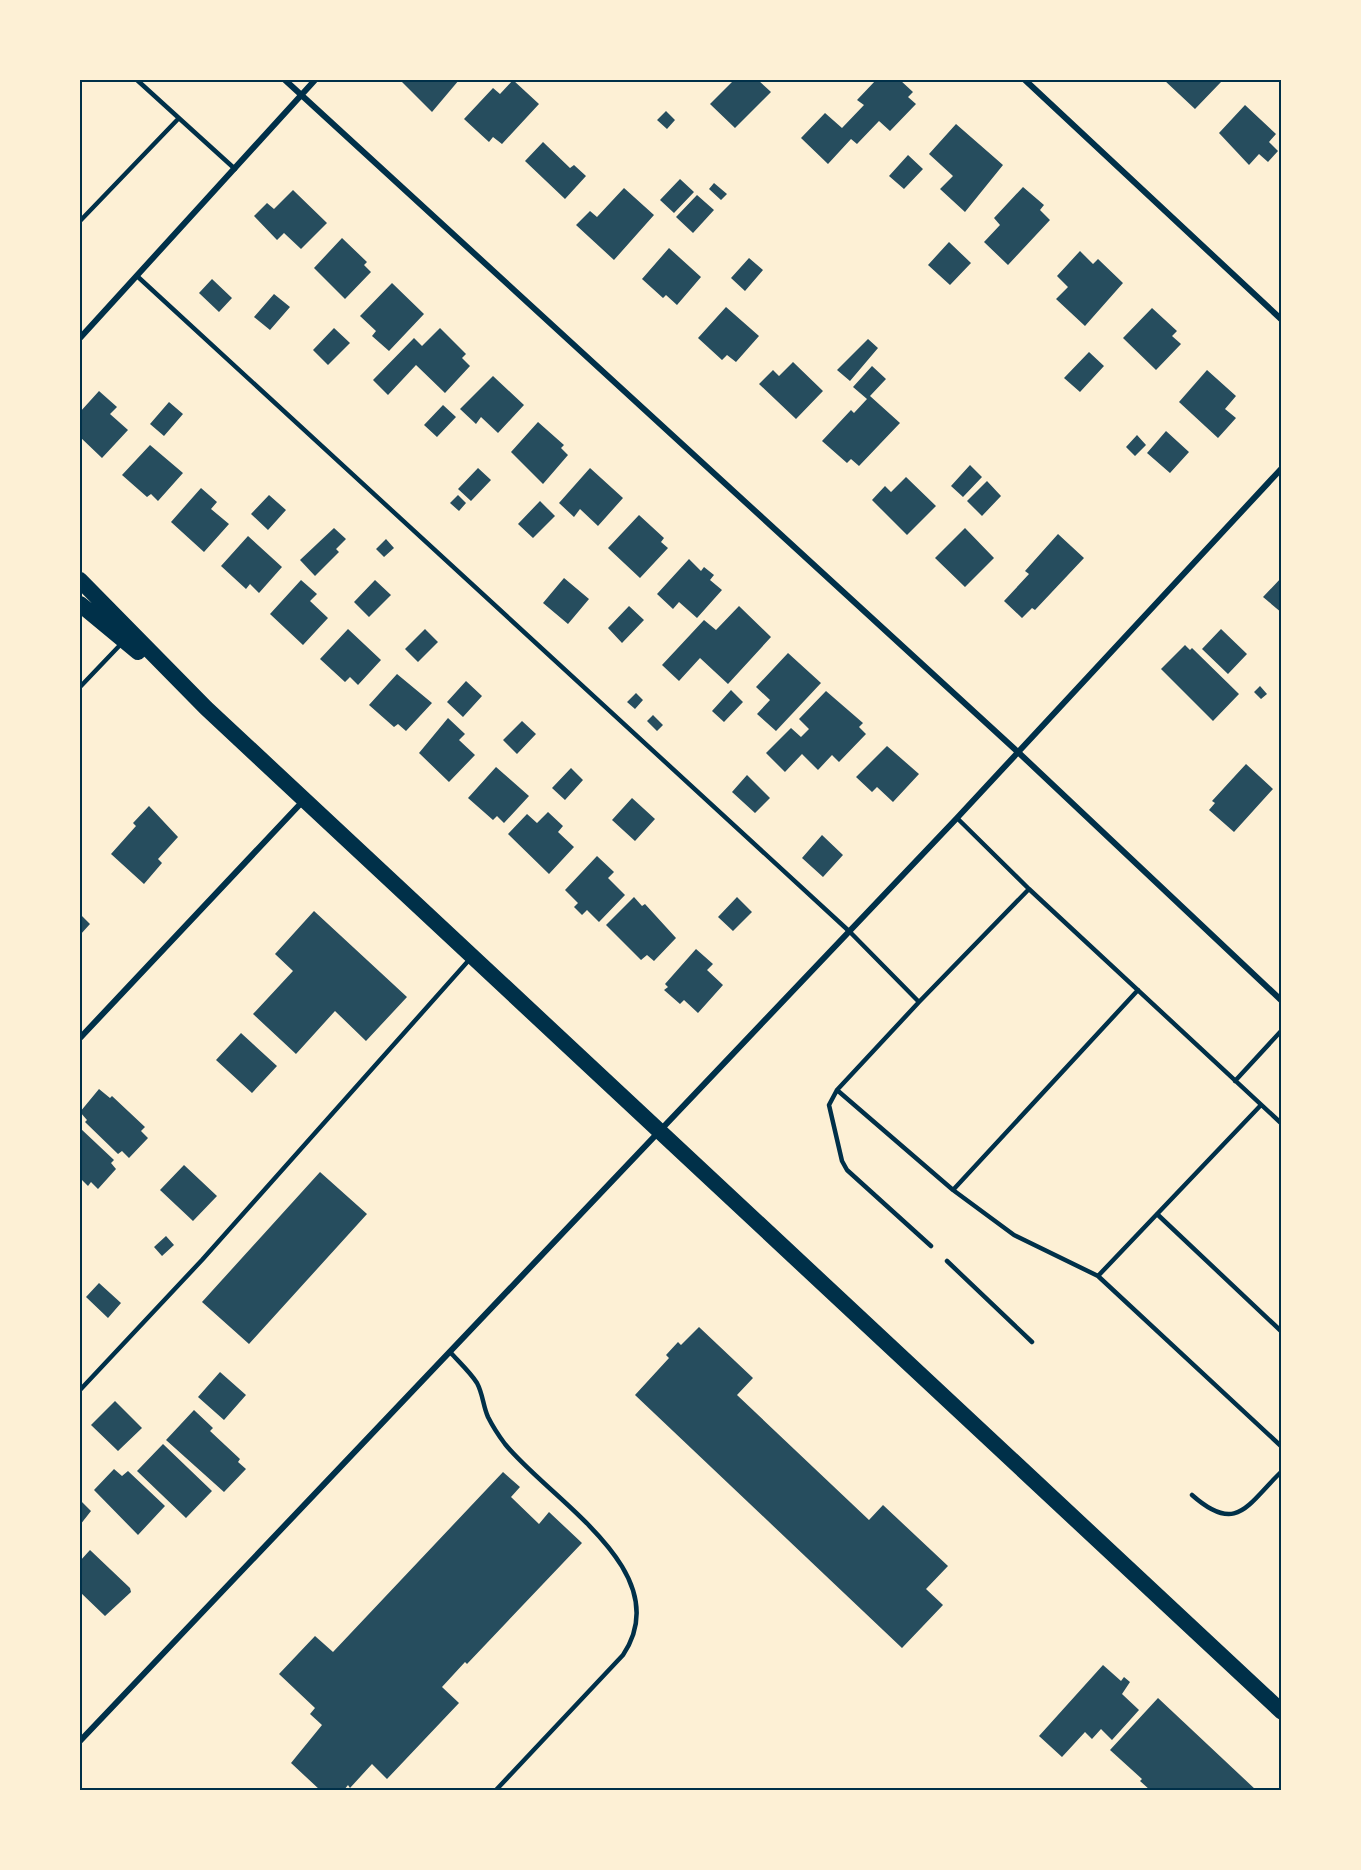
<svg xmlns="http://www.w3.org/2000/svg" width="1361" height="1870" viewBox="0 0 1361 1870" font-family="'Source Sans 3',sans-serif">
<rect width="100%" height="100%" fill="#fdf0d5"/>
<!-- building -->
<path fill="#264d5e" d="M400,80H459L432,112Z
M513,80L539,104L502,144L493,137L489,142L464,119L493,88L500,94Z
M734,80H758L771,92L735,128L710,104Z
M876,80H900L913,92L908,97L916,104L890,131L879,121L857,144L851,139L828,164L801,138L825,113L842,128L864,105L857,100Z
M1164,80H1218L1221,82L1195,109Z
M1245,105L1276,134L1269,142L1278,151L1268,162L1259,154L1249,165L1219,133Z
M666,111L675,120L667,129L657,120Z
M956,124L1003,165L965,212L940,189L953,176L929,154Z
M543,142L570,168L574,165L586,176L565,199L525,161Z
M908,155L923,169L904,189L889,176Z
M680,179L694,192L674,213L660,200Z
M714,183L727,194L721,200L709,189Z
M1023,187L1044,205L1040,210L1050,220L1008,265L984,242L1000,225L994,218Z
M624,188L654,215L614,260L576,225L590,211L597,217Z
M293,190L327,223L301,249L284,233L277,240L254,216L267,203L274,209Z
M697,195L714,210L693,233L676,217Z
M342,238L367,262L364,265L371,272L345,299L314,268Z
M949,242L971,263L950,285L928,265Z
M669,248L701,277L677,305L666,295L663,298L642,279Z
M1080,251L1093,264L1098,259L1123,283L1085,326L1056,299L1068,287L1057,276Z
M749,258L763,270L745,291L731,278Z
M212,279L232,298L219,312L199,293Z
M392,283L424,314L389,351L372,336L376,331L360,316Z
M274,294L290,307L270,330L254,317Z
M726,307L759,336L736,362L727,355L722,360L698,338Z
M1152,308L1177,331L1172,336L1181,344L1156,370L1123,338Z
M334,328L350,343L328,365L313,350Z
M440,328L466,354L462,358L470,366L445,393L416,365L388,395L373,380L414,338L422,346Z
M868,339L878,348L850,381L837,370Z
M1089,352L1104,366L1080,392L1064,378Z
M793,362L823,391L796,419L759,384L773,370L779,376Z
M872,366L886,379L870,396L900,423L859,466L851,459L847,463L822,441L851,410L854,413L867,399L853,387Z
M1207,370L1236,396L1225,409L1236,418L1218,438L1179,402Z
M493,376L524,405L498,433L481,417L476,424L460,409Z
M99,391L117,407L110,414L128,430L102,458L80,437V412Z
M169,402L183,414L164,436L150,424Z
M443,405L456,417L437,437L424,425Z
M538,422L564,445L561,448L568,455L543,484L511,452Z
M1166,431L1189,452L1170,473L1147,453Z
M1137,435L1146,445L1135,456L1126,447Z
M150,445L183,473L158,501L151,494L147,497L122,475Z
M970,465L982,477L963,497L951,486Z
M478,468L491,480L471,501L458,489Z
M590,468L623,498L598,526L580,509L574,517L559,503Z
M906,477L936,506L907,535L872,500L885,486L891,492Z
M987,481L1001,496L982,516L967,501Z
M201,488L217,502L211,509L229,524L204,552L171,522Z
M269,495L286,510L268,530L251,514Z
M458,495L466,503L459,511L450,503Z
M540,501L555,516L533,538L518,524Z
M639,515L664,538L661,542L668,548L640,578L608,548Z
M334,528L346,539L336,549L339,552L315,576L300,560Z
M965,528L994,558L965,587L935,558Z
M1058,534L1084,558L1035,610L1032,608L1022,618L1004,601L1029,574L1025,571Z
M248,536L282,567L259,593L250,584L246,589L221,566Z
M386,539L394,548L384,557L376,549Z
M689,559L701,571L704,567L714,575L710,580L722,590L697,618L679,602L673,609L657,594Z
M1282,577V613L1263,597Z
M564,578L589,599L568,624L543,603Z
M301,580L317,594L310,601L328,618L303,645L270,614Z
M375,580L391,595L369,617L354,602Z
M629,606L644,620L622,643L608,628Z
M739,606L771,637L728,684L700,658L679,681L662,665L704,620L716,630Z
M348,629L381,660L358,685L350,677L345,682L320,659Z
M425,629L438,642L418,662L405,649Z
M1221,629L1247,654L1228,674L1202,649Z
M1185,645L1190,650L1192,648L1239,694L1213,721L1161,669Z
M788,653L821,683L776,731L757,714L770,700L756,687Z
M397,674L432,703L406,731L398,724L394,727L369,705Z
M466,681L482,696L463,717L447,702Z
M1260,686L1267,694L1261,699L1254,692Z
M731,690L743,702L724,722L712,711Z
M826,691L863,723L859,727L866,734L839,762L832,755L818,770L802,754L785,772L766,753L791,728L801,737L809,729L799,719Z
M636,693L643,700L635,709L627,702Z
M653,715L663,725L657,731L647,721Z
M448,718L465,734L459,740L475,755L449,782L419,753Z
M522,721L536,734L517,754L503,740Z
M887,746L919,774L893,802L877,787L872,792L856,777Z
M1246,764L1273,789L1234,832L1209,810L1215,803L1212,801Z
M496,767L529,796L504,823L497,816L493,820L468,798Z
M571,768L583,780L565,800L552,788Z
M747,775L770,798L755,813L732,792Z
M632,798L655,819L635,841L612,820Z
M149,806L178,837L158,859L162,863L144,884L111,854L136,826L133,823Z
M548,812L563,826L558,832L574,847L549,874L508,834L527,814L537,823Z
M822,835L843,855L823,877L802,858Z
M597,856L614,872L608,878L625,895L599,922L587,910L582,915L574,907L578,903L565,890Z
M634,897L642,906L645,904L676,938L654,961L647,955L641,960L606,925Z
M737,897L752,912L733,931L718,917Z
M314,911L407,997L366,1041L335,1011L296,1054L253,1014L293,971L275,954Z
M80,914L90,924L80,935Z
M696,949L713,964L707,970L723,985L698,1013L684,1000L680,1004L664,990L668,987L665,984Z
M241,1033L277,1066L252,1093L216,1060Z
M99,1089L110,1098L112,1096L145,1127L141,1131L148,1138L129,1158L122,1151L118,1154L85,1122L87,1120L80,1112Z
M80,1128L114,1160L111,1163L116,1169L98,1189L91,1182L88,1186L80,1178Z
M184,1165L217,1196L193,1221L160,1190Z
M320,1172L367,1214L249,1344L202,1302Z
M166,1236L174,1245L162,1256L154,1247Z
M99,1283L121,1303L108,1318L86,1297Z
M699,1327L753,1378L737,1395L869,1520L883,1505L948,1566L926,1589L943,1605L902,1648L635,1395L669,1358L666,1355L678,1342L681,1345Z
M220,1372L246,1395L224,1420L198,1397Z
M115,1401L142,1428L118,1451L91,1425Z
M194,1410L213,1428L210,1431L240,1459L238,1462L246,1469L224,1492L166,1440Z
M163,1444L212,1491L186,1518L137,1471Z
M114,1469L122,1476L128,1471L165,1506L138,1535L94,1490Z
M503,1472L520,1487L511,1497L539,1524L549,1512L582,1543L467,1664L465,1662L442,1687L459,1703L387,1779L372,1764L350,1788L348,1785L344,1790H320L291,1763L322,1725L310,1714L315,1708L279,1674L315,1636L333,1652Z
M80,1500L91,1511L80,1525Z
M90,1550L130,1588L131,1592L105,1616L80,1592V1561Z
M1103,1665L1121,1681L1124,1677L1130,1682L1122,1694L1139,1710L1112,1740L1101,1729L1092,1739L1085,1732L1062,1757L1039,1736Z
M1158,1698L1256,1790H1150L1140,1781L1142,1779L1110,1750Z"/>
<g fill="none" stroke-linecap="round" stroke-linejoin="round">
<!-- service -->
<path stroke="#003049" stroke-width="4.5" d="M137,80L235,169
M80,221L179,118
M137,276L850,932L919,1002L1029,889L957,818
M80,687L122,643
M1029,889L1282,1124
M919,1002L837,1090L829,1105L842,1161L847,1170L931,1246
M1235,1081L1282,1030
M837,1090L953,1190
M1261,1105L1098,1276L1282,1447
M1157,1214L1282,1332
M947,1261L1032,1342
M1098,1276L1014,1235L953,1190L1138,990
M450,1352C459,1362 470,1372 477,1383C483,1394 483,1406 488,1417C493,1427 499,1436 505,1444C549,1499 679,1572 623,1655L496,1790
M80,1390L202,1260L469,960
M1192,1495C1237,1535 1247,1505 1282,1471"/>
<!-- minor -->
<path stroke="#003049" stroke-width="6" d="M285,80L1019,753L1282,1001
M1025,80L1282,320
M80,338L315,80
M80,1038L304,800
M80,1741L957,818L1282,468"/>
<!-- trunk -->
<path stroke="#003049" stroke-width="16" d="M80,580L206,708L1282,1712
M80,604L138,652"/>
</g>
<!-- border -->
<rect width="1361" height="1870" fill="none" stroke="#fdf0d5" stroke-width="162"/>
<rect x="81" y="81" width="1199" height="1708" fill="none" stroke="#003049" stroke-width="2"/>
</svg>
